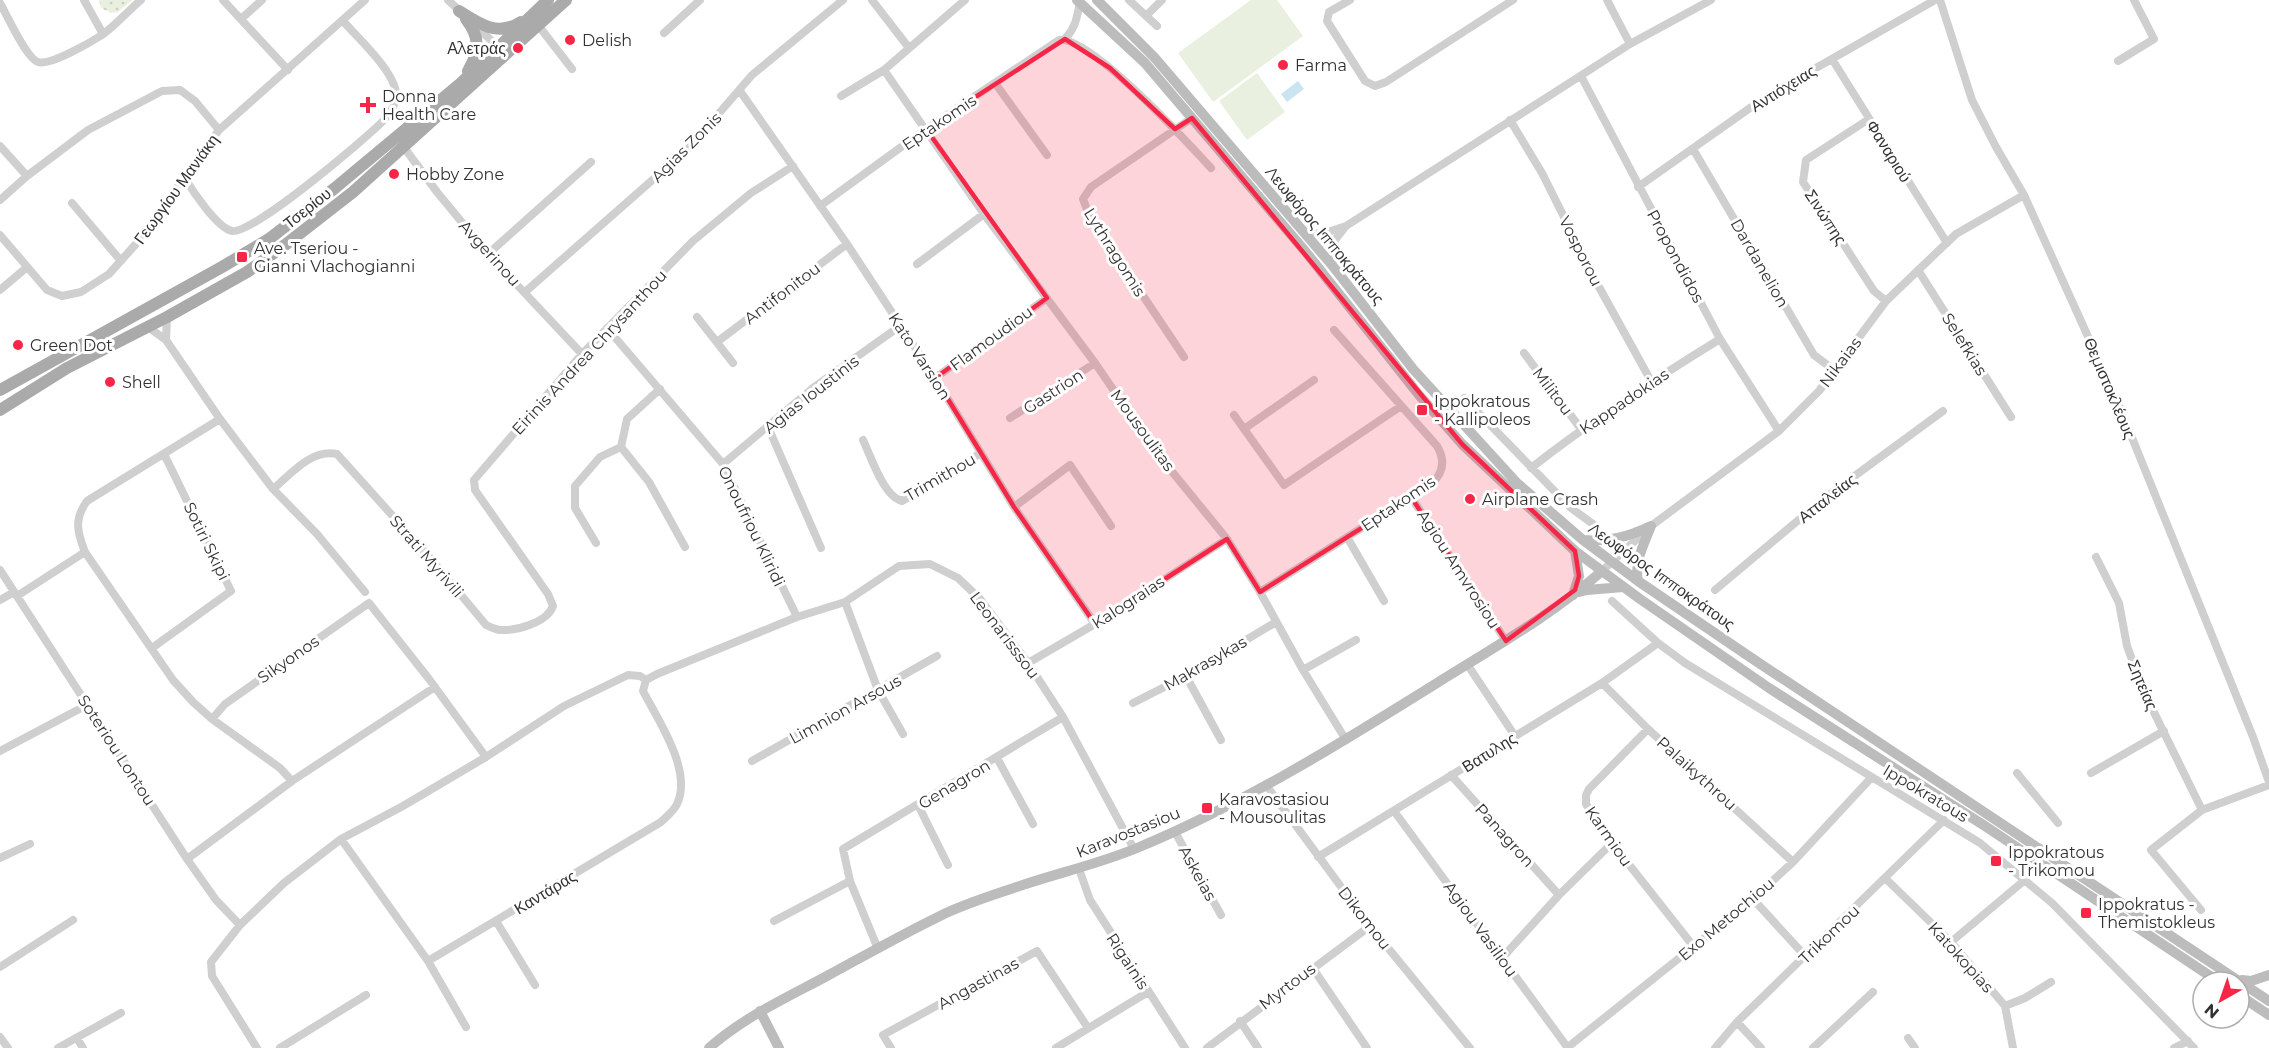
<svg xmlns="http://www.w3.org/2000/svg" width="2269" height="1048" viewBox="0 0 2269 1048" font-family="Montserrat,sans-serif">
<defs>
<pattern id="grass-dots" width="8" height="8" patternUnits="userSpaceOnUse" patternTransform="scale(1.5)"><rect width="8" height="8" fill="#eaf0df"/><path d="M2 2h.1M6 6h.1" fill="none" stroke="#c9cec0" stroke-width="1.8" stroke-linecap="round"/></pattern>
</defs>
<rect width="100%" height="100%" fill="#fff"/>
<!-- grass -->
<path fill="url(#grass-dots)" d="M99,0H132L118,12L111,13L101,8Z"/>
<!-- pitch -->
<path fill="#eaf0df" d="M1251,0H1277L1303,36L1213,102L1178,53Z
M1257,73L1285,112L1247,140L1219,101Z"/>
<!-- water -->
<path fill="#cae5f1" d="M1298,81L1304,89L1287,102L1281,94Z"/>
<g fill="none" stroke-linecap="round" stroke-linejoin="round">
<!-- street -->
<path stroke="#cfcfcf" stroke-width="8" d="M84,0L103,34
M223,0L288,70
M448,0L462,13
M872,0L909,48
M1129,0L1157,26
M1350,0L1329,12L1327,21L1365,81L1375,86L1386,82L1513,0
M1607,0L1630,44
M1940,0L1972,100L1996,147L2024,195L2118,403L2253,737L2269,782
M0,3C7,15 26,58 38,62C50,66 91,42 102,35C116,25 128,11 141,0
M1147,15L1162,0
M241,19L262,0
M473,23L498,47
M538,25L572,69
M664,33L700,0
M1065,39C1076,27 1077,17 1080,2
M1832,59L1947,243
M2118,61L2154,39L2134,0
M884,70L984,214L1095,363L1156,452L1227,539L1260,592L1303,670L1346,740
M1581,76L1720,339L1779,431
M995,83L1047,155
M740,91L847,244L935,378L1014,507L1095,624
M841,96L884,70L965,0
M1869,119L1806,160L1803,182L1874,291L1886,301
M1510,120L1542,173L1599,287L1651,381
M0,146L27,176
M403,146L437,192L488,254L582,354
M1693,149L1814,355L1834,370
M184,177C192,190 217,228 232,231C252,235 364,140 382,122C388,116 395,106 396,98C399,75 358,38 343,21
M1638,187L1750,108L1809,72L1935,0
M0,200L27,176L88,130L162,91L180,90L195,101L219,130
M72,203L121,261
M820,206L926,129L1059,40C1089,35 1188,143 1211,168
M1304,232L1322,234L1346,226L1630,44L1711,0
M0,235L47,290L62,296L81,292L109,274L135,245L219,130L365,0
M488,254L591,162
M917,264L984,214
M1332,265L1335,240L1345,227
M1918,270L2011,417
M0,290L26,268
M525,292L690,147L752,75L843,0
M697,317L733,363
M148,327L166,340L220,419L273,489L317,534L365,592
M607,328L723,464L797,617
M166,340L167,317
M717,342L847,244
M1524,353L1581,429
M1184,357L1089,215L1083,199L1091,187L1192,118
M935,378L1047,298
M660,389L627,419L621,447L649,482L685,547
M1464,398L1571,508L1593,524
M1234,415L1284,485L1401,406
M1010,418L1095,363
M220,419L87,501C74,519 77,532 85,552L173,680L193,702L212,719L280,768L292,781
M768,427L821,548
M1244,429L1314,380
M863,440C871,457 884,497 902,501L981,453
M723,464L813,388L900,326
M1531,468C1591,421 1655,379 1720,339
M273,489C292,473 311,449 337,454L426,553L486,625C490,627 495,629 499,630C516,631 547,623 553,606L548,594L475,490L474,480L582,354L693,241L751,193L793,166
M1411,497L1506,641
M1014,507L1070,465L1111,526
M1347,537L1384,601
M596,543L575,508V486L600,457L621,447
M2096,557L2119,603L2127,646L2144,692L2202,810
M0,570L187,859L216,900L240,925
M1602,571L1651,526L1779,431L1819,391L1886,301L1956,234L2024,195
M1715,590L1826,497L1943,411
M1260,592L1430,485C1443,474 1446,461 1437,446L1334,330
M17,596L85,552
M0,600L14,592
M1612,601L1658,643L1685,663L1980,843L2052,903L2194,1048
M845,602L878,690L903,734
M152,648L231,591L164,454
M1028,663L1095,624L1227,539
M1467,664L1515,736
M1303,670L1356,640
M1186,676L1221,740
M1602,683L1648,729L1793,862
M1133,703L1186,676L1276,622
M212,719L225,704L369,603L429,679L486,757
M1648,729L1589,789L1586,795V804L1612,843L1694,947
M0,751L87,705
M997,758L1033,824
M752,761L937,656
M2017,773L2058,823
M2091,773L2164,731
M1451,775L1559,895
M1266,785L1370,926L1470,1048
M918,805L948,865
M1394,811L1568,1048
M1175,832L1221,915
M341,839L428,961L466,1027
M1318,857L1602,683L1658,643
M0,858L30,844
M187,859L292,781L435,687
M1079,869L1090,900L1185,1048
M1886,879L1951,942L2005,1006L2013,1048
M1753,899L1806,957
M2201,910L2151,850L2202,810L2269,785
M496,921L535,985
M774,921L850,881
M1951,942L2026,879
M878,949L850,881L843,849L1063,717
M1502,958L1559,895L1612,843
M428,961L661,822C666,817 674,811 677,804C693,771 658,720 643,691L646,680L657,674L797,617L845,602L899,566L930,564L958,578L980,599L1028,663L1063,717L1134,849
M0,967L73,920
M1312,967L1367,1048
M2005,1006L2025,998L2051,982
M1240,1021L1258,1048
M1737,1022L1761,1048
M0,1037L8,1048
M77,1038L83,1048
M1908,1038L1915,1048
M1568,1047L1753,899L1793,862L1871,778
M58,1048L121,1013
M257,1048L212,976L211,962L240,925L284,883L341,839L403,806L486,757L564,706L628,675L640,676L646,680
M280,1048L366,995
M891,1048L883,1035L1037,951L1088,1028
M1056,1048L1148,992
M1207,1048L1370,926
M1715,1048L1737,1022L1944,820
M1813,1048L1873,992
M2174,1048L2188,1041"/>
<!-- secondary -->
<path stroke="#bcbcbc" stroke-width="10" d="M1077,0L1145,63L1305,251L1419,395L1462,444L1575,551L1640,599L1769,688L1985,826L2219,982
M1097,0L1154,57L1332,265L1413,369L1455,415L1517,483L1583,540L1638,581L1750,657L2269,1001
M1583,540C1608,542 1628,537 1651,526
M1638,581C1634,562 1644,544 1651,526
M1579,592L1587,590L1623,587
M1573,595L1579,576L1575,551
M2242,980L2251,981L2269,975
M2239,995L2269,1015
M760,1011L779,1048
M709,1048C744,1017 786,998 827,976C864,956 901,935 940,916C962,905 987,897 1011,889C1053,874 1096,865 1137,848C1243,804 1341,743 1437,683C1493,648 1552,615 1602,571"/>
<!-- primary -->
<path stroke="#aaa" stroke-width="12" d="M459,11C479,24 498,37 521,22
M466,19C480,37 480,51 468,71
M0,390L222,267L269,239L335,188L461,83L548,0
M0,410L67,368L167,317L247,272L285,245L353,192L566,0"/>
</g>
<!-- marked area -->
<path fill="#f72647" fill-opacity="0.2" stroke="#f72647" stroke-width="4.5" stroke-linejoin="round" d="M1065,39L1110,68L1175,129L1192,118L1462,444L1575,551L1579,576L1575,590L1506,641L1411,497L1260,592L1227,539L1095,624L1014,507L935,378L1047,298L926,129Z"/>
<!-- markers -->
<g fill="#f72647" stroke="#fff" stroke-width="2">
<circle cx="570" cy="40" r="6"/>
<circle cx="518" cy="48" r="6"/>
<circle cx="1283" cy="65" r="6"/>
<path d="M365 96h6v6h6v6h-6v6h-6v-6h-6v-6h6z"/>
<circle cx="394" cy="174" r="6"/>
<rect x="236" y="251" width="12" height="12" rx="3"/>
<circle cx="18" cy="345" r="6"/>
<circle cx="110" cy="382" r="6"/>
<rect x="1416" y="404" width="12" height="12" rx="3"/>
<circle cx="1470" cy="499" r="6"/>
<rect x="1201" y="802" width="12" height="12" rx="3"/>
<rect x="1990" y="855" width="12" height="12" rx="3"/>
<rect x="2080" y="907" width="12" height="12" rx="3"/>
</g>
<g text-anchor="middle" stroke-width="6" stroke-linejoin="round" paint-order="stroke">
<!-- poi labels -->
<g font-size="16" fill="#323232" stroke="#fff" text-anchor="start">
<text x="582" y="46">Delish</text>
<text x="506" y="54" text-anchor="end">Αλετράς</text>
<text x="1295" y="71">Farma</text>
<text x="382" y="102">Donna<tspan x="382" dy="18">Health Care</tspan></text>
<text x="406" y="180">Hobby Zone</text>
<text x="254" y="254">Ave. Tseriou -<tspan x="254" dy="18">Gianni Vlachogianni</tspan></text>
<text x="30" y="351">Green Dot</text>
<text x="122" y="388">Shell</text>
<text x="1434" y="407">Ippokratous<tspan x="1434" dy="18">- Kallipoleos</tspan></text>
<text x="1482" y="505">Airplane Crash</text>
<text x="1219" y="805">Karavostasiou<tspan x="1219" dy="18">- Mousoulitas</tspan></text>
<text x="2008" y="858">Ippokratous<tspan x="2008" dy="18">- Trikomou</tspan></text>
<text x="2098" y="910">Ippokratus -<tspan x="2098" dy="18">Themistokleus</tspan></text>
</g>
<!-- street labels -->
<g font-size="16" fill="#323232" stroke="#fff">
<text transform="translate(1783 88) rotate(-32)" y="6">Αντιόχειας</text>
<text transform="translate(939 122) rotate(-34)" y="6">Eptakomis</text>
<text transform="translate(686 147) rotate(-45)" y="6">Agias Zonis</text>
<text transform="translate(1889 151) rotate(58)" y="6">Φαναριού</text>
<text transform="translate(176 189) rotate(-54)" y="6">Γεωργίου Μανιάκη</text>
<text transform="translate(307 208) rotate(-38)" y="6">Τσερίου</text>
<text transform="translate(1826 217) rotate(57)" y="6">Σινώπης</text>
<text transform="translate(1325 235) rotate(50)" y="6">Λεωφόρος Ιπποκράτους</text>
<text transform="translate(1581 251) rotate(63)" y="6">Vosporou</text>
<text transform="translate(1115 252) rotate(58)" y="6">Lythragomis</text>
<text transform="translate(490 253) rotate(48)" y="6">Avgerinou</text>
<text transform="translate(1676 256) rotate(62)" y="6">Propondidos</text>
<text transform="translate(1760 263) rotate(60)" y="6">Dardanelion</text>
<text transform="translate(782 293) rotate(-37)" y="6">Antifonitou</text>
<text transform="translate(991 338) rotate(-36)" y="6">Flamoudiou</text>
<text transform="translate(1965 344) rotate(58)" y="6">Selefkias</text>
<text transform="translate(589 352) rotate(-47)" y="6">Eirinis Andrea Chrysanthou</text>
<text transform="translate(920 356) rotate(57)" y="6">Kato Varsion</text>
<text transform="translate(1840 362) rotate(-53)" y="6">Nikaias</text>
<text transform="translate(2110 388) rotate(67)" y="6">Θεμιστοκλέους</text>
<text transform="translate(1053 391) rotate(-33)" y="6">Gastrion</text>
<text transform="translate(1553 391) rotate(53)" y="6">Militou</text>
<text transform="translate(811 394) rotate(-38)" y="6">Agias Ioustinis</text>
<text transform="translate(1624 401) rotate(-34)" y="6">Kappadokias</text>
<text transform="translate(1143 430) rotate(54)" y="6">Mousoulitas</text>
<text transform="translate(940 477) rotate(-30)" y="6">Trimithou</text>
<text transform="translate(1827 498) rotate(-38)" y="6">Ατταλείας</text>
<text transform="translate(1398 503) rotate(-34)" y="6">Eptakomis</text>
<text transform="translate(752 526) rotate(64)" y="6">Onoufriou Kliridi</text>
<text transform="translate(207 541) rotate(64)" y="6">Sotiri Skipi</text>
<text transform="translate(427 556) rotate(49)" y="6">Strati Myrivili</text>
<text transform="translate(1459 569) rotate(57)" y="6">Agiou Amvrosiou</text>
<text transform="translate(1662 576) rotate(35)" y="6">Λεωφόρος Ιπποκράτους</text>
<text transform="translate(1128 602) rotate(-33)" y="6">Kalograias</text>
<text transform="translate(1005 635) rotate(53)" y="6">Leonarisssou</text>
<text transform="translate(288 659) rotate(-35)" y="6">Sikyonos</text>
<text transform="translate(1205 663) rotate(-30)" y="6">Makrasykas</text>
<text transform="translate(2143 685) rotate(67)" y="6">Σητείας</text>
<text transform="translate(845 709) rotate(-29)" y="6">Limnion Arsous</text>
<text transform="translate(117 750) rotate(57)" y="6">Soteriou Lontou</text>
<text transform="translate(1489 752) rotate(-32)" y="6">Βατυλης</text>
<text transform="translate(1697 773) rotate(42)" y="6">Palaikythrou</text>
<text transform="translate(954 784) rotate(-31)" y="6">Genagron</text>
<text transform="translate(1926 793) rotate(31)" y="6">Ippokratous</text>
<text transform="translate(1128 832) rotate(-22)" y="6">Karavostasiou</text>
<text transform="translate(1505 835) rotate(48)" y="6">Panagron</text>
<text transform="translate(1609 836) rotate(55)" y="6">Karmiou</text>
<text transform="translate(1198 873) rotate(61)" y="6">Askeias</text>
<text transform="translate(545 892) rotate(-31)" y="6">Καντάρας</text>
<text transform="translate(1365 918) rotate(52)" y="6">Dikomou</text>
<text transform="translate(1726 919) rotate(-40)" y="6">Exo Metochiou</text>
<text transform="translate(1481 929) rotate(54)" y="6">Agiou Vasiliou</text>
<text transform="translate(1829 934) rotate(-44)" y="6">Trikomou</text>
<text transform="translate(1961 957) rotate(48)" y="6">Katokopias</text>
<text transform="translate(1128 961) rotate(57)" y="6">Rigainis</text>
<text transform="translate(978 983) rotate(-29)" y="6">Angastinas</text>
<text transform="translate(1287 986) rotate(-37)" y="6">Myrtous</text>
</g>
</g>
<!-- north arrow -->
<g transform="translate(2221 1000) rotate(220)"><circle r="28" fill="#ffffff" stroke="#adadad" stroke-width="1.5"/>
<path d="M0-4.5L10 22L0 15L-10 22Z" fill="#f72647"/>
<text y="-9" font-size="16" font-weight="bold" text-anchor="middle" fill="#323232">N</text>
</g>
</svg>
